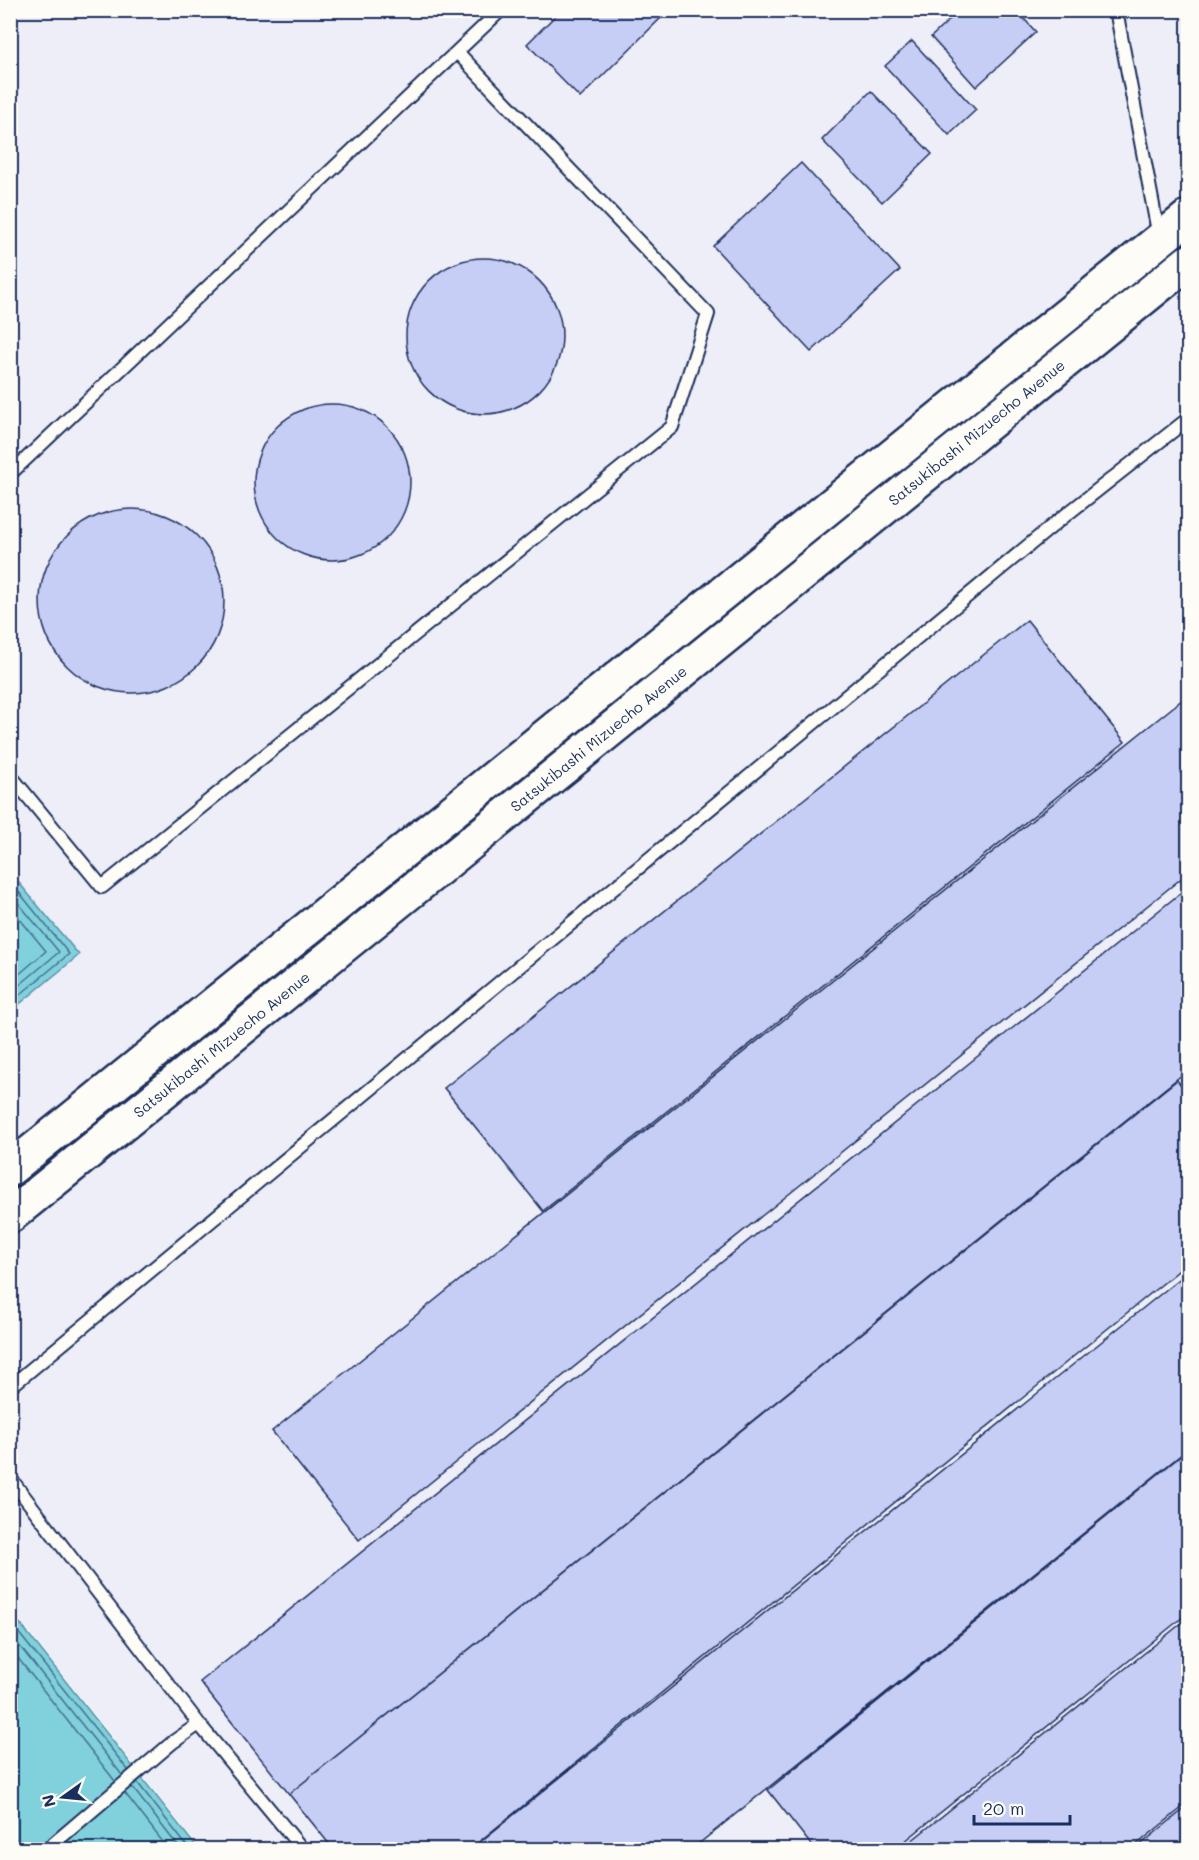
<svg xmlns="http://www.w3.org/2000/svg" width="1199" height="1860" viewBox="0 0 1199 1860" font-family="Mali,sans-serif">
<rect width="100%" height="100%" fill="#fdfcf7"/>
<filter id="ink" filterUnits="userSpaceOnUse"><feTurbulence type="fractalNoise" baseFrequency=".0167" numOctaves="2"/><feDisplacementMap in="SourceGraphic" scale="12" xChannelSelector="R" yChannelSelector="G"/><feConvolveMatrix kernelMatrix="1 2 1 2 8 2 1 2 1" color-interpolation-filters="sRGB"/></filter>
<g filter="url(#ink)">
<!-- built -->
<path fill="#edeef7" d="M11,11H1188V1849H200L11,1609V1011L79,955L11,872Z"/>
<!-- water -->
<path fill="#81d1dc" stroke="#5890aa" stroke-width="1.5" d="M10,872L79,955L11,1011H10Z
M11,1612L198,1849H11Z"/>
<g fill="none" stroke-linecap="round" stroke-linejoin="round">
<!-- shore -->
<path stroke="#447090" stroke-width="1.5" d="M10,881L69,954L10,1003
M10,893L59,952L10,993
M10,907L46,951L10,982
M10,1622L128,1770
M10,1634L122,1775
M10,1648L115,1781
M137,1782L190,1850
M132,1787L181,1850
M125,1793L169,1850"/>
</g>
<!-- building -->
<path fill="#c7cef6" stroke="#1b2f5e" stroke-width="1.5" d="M561,10H669L580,98L527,44Z
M960,10H1016L1036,32L976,87L931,37Z
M912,41L976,110L949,135L885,66Z
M871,91L932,154L882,202L822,140Z
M801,163L900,270L811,352L713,246Z
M406 336a78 78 0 1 1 156 0a78 78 0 1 1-156 0Z
M254 482a78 78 0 1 1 156 0a78 78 0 1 1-156 0Z
M40 601a92 92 0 1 1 184 0a92 92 0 1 1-184 0Z
M1027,620L1125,742L543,1211L444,1088Z
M1188,695V873L359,1540L272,1431Z
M1188,887V1070L289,1794L200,1682Z
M1177,1080L1188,1094V1263L469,1850H334L289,1794Z
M1188,1272V1449L691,1850H470Z
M1188,1450V1613L894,1850H815L768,1790Z
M1188,1618V1803L1130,1850H900Z
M1188,1806V1850H1134Z"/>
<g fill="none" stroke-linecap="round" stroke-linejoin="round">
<!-- lane casing -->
<g stroke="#1b2f5e" stroke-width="16">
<path id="lane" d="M1116,10L1159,237
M10,474L501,10
M10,775L102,887L672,427L708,314L457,52
M10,1387L1057,522L1188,419
M10,1478L199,1724L303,1850
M46,1850L173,1742L199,1724"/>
</g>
<!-- secondary casing -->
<g stroke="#1b2f5e" stroke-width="38">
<path id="secondary" d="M10,1169L1188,217
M10,1216L1188,262"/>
</g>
<!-- lane -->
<use href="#lane" stroke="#fdfcf7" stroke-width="12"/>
<!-- secondary -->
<use href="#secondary" stroke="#fdfcf7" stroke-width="33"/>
</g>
</g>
<g text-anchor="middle" stroke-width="4.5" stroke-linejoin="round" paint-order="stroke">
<!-- street labels -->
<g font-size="15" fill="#1b2f5e" stroke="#fdfcf7">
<text transform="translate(977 433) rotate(-39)" y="5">Satsukibashi Mizuecho Avenue</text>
<text transform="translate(599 739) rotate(-39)" y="5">Satsukibashi Mizuecho Avenue</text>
<text transform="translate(222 1045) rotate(-39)" y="5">Satsukibashi Mizuecho Avenue</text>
</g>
</g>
<!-- margin -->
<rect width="1199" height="1860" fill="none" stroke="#fdfcf7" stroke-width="36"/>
<rect x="18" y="18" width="1163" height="1824" fill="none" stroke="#1b2f5e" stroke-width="2" filter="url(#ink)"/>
<!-- north arrow -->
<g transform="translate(63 1797) rotate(255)" stroke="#fdfcf7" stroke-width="4.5" paint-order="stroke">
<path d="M0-4.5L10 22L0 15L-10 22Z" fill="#1b2f5e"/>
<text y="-9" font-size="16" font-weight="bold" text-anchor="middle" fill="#1b2f5e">N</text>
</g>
<!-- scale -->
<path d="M974 1815v9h96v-9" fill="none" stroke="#1b2f5e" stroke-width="3"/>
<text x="983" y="1815" font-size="18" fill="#1b2f5e" stroke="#fdfcf7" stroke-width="4.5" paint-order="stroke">20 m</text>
</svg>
